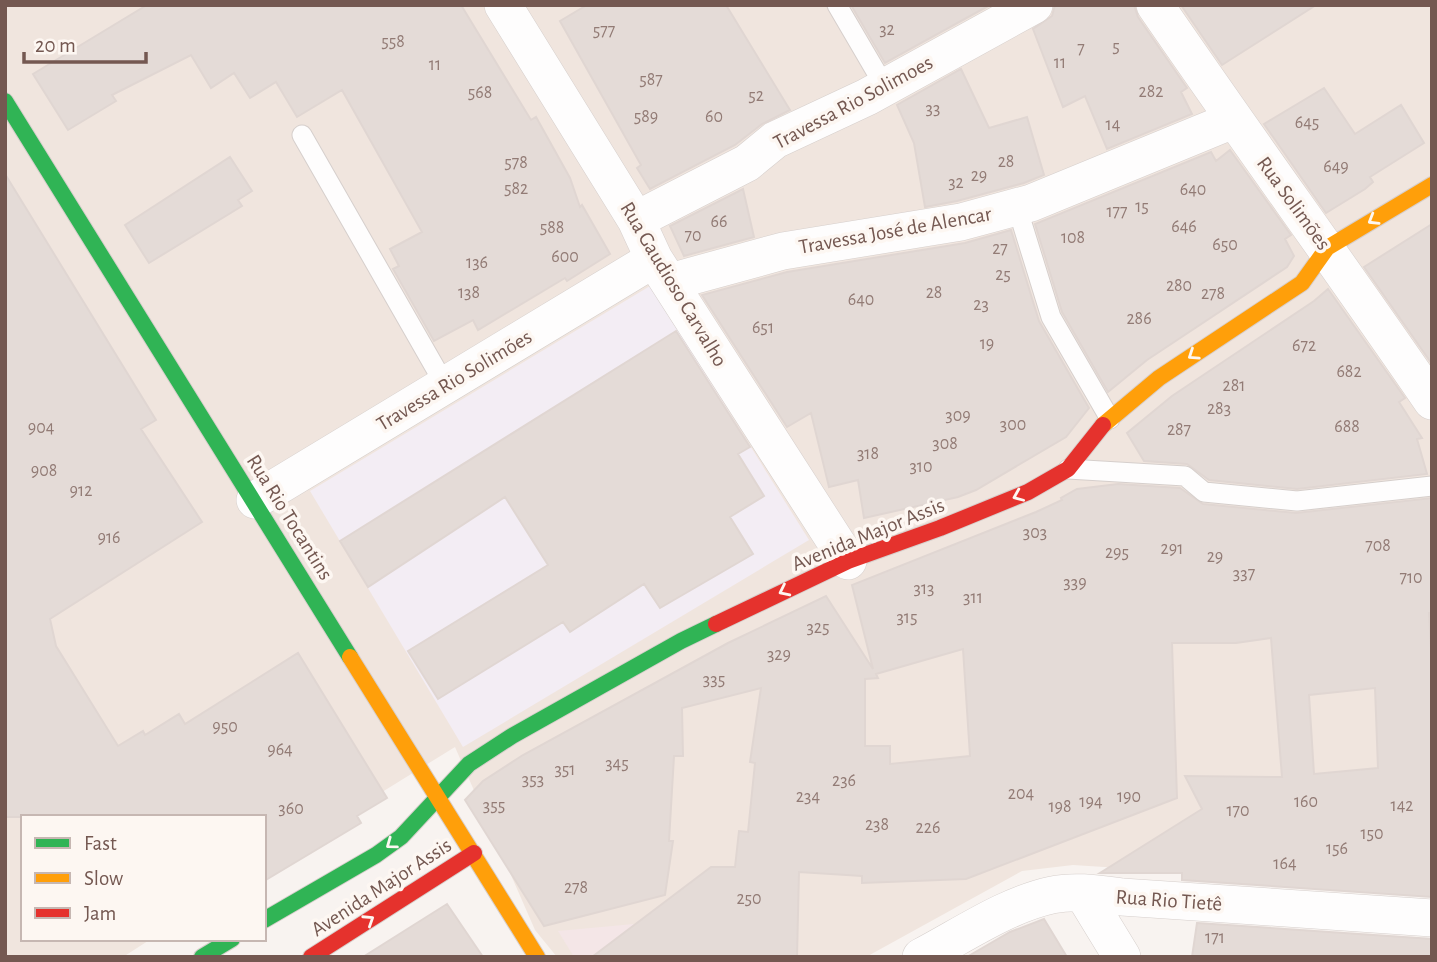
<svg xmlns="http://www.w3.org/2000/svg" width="1437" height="962" viewBox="0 0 1437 962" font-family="'Alegreya Sans',sans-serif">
<rect width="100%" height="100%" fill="#f8f3f0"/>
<!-- residential -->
<path fill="#f0e5de" d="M5,5H1432V888L1073,865L1022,871L866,957H557L535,930L455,747L374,797L264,817H23V939H151L123,957H5Z"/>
<!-- education -->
<path fill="#f3edf4" d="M650,286L809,540L463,747L310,491Z"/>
<!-- medical -->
<path fill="#f4e6e7" d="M699,918L723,957H574L558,931Z"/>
<!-- building -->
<path fill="#e4dbd7" stroke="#e0d6d2" stroke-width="2" fill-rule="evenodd" d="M147,5H461L531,120L536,117L570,178L580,207L582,205L610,254L567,281L565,278L478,330L473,320L434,341L393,269L399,266L390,249L422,232L342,90L297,117L276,82L250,98L234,73L211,88L191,55L112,95L116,101L68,130L33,74Z
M587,5H726L790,110L762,124L735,145L650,189L637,168L641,165L560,21Z
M851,5H990L885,63Z
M1055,5H1134L1138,17L1187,88L1181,92L1192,114L1107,149L1085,96L1063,107L1033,29L1052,16Z
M1181,5H1316L1222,65Z
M961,69L989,128L1027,117L1044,175L1024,183L957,201L925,207L914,143L897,105Z
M1324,88L1355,134L1401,105L1424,143L1370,177L1373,182L1365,189L1326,213L1264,124Z
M1230,150L1291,235L1285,239L1294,256L1287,267L1147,360L1108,392L1062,312L1035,224L1211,152L1216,161Z
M230,157L252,191L238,200L242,206L149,263L125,225Z
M5,174L156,420L141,429L202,522L50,619L56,646L118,746L143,731L145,735L179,714L185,724L298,653L387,798L357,816L361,823L264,881V817H5Z
M743,189L754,237L684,256L670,226Z
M1432,224V364L1364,267Z
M1011,230L1039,321L1089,408L1066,437L976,490L958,497L864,518L858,480L829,487L811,413L787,427L702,295L787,272L965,243Z
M1328,289L1405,398L1399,402L1422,438L1417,439L1427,474L1297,489L1209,480L1187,464L1144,461L1127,433L1172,396L1314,301Z
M676,331L750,447L738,454L764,496L730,517L753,554L660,608L644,584L570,632L563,622L438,699L408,651L548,565L505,497L368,587L340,541Z
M1118,484L1180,488L1203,504L1296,513L1432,498V613H1429L1432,665V897L1182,880V873H1100L1202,809L1185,776L1282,777L1271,638L1236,643H1172L1177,798L966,879L862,883V876L799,872L797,957H592L711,867H735L739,831L748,832L755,763L750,762L761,688L682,708L683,756H674L669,841H673L665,895L544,926L465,800L483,781L523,755L728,643L826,596L873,669L852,585L1036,512L1062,500L1061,498L1077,489ZM963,649L970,756L890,764V746H865V679L878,678L876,674ZM1375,688L1378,768L1314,774L1309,695Z
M447,904L483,957H363Z
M1044,919L1067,957H967L1010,932Z
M1197,923L1432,939V957H1192Z"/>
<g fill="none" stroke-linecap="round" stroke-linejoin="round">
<!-- lane casing -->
<g stroke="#d6cfcc" stroke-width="21">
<path id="lane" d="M837,5L885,87
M302,135L445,385
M1017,207L1051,317L1110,419
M1068,469L1185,476L1204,492L1297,501L1432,486"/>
</g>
<!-- street casing -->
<g stroke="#d6cfcc" stroke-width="38">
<path id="street" d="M503,5L636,220L654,259L848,561
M1155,5C1246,138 1341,268 1432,401
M636,220L747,163L775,140L867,97L1034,5
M670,282L783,251L961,222L1031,203L1233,120
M255,500L654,259
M1083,893L1122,957
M921,957C963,935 1006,905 1052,895C1075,890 1099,894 1122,897L1432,918"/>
</g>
<!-- fast casing -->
<g stroke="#d7cfcc" stroke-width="18">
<path id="fast" d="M5,101L350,657
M264,920L376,855L401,837L469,764L512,736L681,641L716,624
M202,957L232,939"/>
</g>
<!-- slow casing -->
<g stroke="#d7cfcc" stroke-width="18">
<path id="slow" d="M1103,425L1159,378L1302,283L1327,248L1432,185
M350,657L537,957"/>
</g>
<!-- jam casing -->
<g stroke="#d7cfcc" stroke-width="18">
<path id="jam" d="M716,624L848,561L940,528L1028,492L1068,469L1103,425
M311,957L474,853"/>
</g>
<!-- lane -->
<use href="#lane" stroke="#fefdfd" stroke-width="19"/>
<!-- street -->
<use href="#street" stroke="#fefdfd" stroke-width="37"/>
<!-- fast -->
<use href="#fast" stroke="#30b455" stroke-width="16"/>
<!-- slow -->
<use href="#slow" stroke="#ff9f0a" stroke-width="16"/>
<!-- jam -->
<use href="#jam" stroke="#e5322d" stroke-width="16"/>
</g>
<!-- one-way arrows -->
<defs><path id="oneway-chevron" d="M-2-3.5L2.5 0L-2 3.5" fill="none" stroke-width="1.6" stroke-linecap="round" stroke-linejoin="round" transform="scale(1.75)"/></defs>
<g stroke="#fdf7f2">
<use href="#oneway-chevron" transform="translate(1373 220) rotate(149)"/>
<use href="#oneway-chevron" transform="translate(1193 355) rotate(146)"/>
<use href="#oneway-chevron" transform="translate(1018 496) rotate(157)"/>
<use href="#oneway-chevron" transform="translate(784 591) rotate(154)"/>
<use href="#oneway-chevron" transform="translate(391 844) rotate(144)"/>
<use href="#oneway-chevron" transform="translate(369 920) rotate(-33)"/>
</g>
<g text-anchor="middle" stroke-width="7" stroke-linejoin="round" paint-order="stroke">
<!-- number labels -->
<g font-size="18" fill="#927b75">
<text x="887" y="35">32</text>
<text x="604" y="36">577</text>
<text x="393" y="47">558</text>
<text x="1116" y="52">5</text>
<text x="1081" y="54">7</text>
<text x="1060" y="68">11</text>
<text x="435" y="70">11</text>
<text x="651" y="85">587</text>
<text x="1151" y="97">282</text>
<text x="480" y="98">568</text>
<text x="756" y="101">52</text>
<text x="933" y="114">33</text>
<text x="646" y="122">589</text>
<text x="714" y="122">60</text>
<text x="1307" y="128">645</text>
<text x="1113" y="130">14</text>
<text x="1006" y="167">28</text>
<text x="516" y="168">578</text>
<text x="1336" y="172">649</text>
<text x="979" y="181">29</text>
<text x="956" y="188">32</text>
<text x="516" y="194">582</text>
<text x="1193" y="195">640</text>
<text x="1142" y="212">15</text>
<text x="1117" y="217">177</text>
<text x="719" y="227">66</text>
<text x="1184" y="232">646</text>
<text x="552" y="233">588</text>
<text x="693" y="241">70</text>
<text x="1073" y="243">108</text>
<text x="1225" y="250">650</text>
<text x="1000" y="254">27</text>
<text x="565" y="262">600</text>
<text x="477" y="268">136</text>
<text x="1003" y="280">25</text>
<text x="1179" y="291">280</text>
<text x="469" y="298">138</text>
<text x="934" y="298">28</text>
<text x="1213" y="299">278</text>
<text x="861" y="305">640</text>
<text x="981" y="310">23</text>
<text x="1139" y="324">286</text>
<text x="763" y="333">651</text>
<text x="987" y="349">19</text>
<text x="1304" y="351">672</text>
<text x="1349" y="377">682</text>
<text x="1234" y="391">281</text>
<text x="1219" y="414">283</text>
<text x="958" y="421">309</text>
<text x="1013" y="430">300</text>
<text x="1347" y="432">688</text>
<text x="41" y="433">904</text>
<text x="1179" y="435">287</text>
<text x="945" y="449">308</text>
<text x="868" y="459">318</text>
<text x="921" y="472">310</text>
<text x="44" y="476">908</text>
<text x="81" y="496">912</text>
<text x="1035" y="538">303</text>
<text x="109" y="543">916</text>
<text x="1378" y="551">708</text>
<text x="1172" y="554">291</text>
<text x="1117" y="558">295</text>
<text x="1215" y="562">29</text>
<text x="1244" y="579">337</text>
<text x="1411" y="583">710</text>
<text x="1075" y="588">339</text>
<text x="924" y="594">313</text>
<text x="973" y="603">311</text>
<text x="907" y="623">315</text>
<text x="818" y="633">325</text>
<text x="779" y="660">329</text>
<text x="714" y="685">335</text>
<text x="225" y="732">950</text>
<text x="280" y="755">964</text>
<text x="617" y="769">345</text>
<text x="565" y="775">351</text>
<text x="533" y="785">353</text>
<text x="844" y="786">236</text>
<text x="1021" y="799">204</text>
<text x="808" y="802">234</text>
<text x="1129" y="802">190</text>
<text x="1091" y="807">194</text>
<text x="1306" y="807">160</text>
<text x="494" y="811">355</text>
<text x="1402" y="811">142</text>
<text x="1060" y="812">198</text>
<text x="291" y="814">360</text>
<text x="1238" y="816">170</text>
<text x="877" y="830">238</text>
<text x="928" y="833">226</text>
<text x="1372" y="839">150</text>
<text x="1337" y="854">156</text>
<text x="1285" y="869">164</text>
<text x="576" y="893">278</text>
<text x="749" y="904">250</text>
<text x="1215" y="943">171</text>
</g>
<!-- street labels -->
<g font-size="21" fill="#745851" stroke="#fdf7f2">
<text transform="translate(853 102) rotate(-28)" y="7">Travessa Rio Solimoes</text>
<text transform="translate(1294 203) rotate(54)" y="7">Rua Solimões</text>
<text transform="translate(895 230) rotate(-10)" y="7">Travessa José de Alencar</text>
<text transform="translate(674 284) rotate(59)" y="7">Rua Gaudioso Carvalho</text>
<text transform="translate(454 380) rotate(-31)" y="7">Travessa Rio Solimões</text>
<text transform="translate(290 517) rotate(58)" y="7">Rua Rio Tocantins</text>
<text transform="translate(868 534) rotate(-22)" y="7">Avenida Major Assis</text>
<text transform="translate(381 887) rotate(-33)" y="7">Avenida Major Assis</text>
<text transform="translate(1169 900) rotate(4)" y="7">Rua Rio Tietê</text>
</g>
</g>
<!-- border -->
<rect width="1437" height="962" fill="none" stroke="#745851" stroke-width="14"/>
<!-- legend -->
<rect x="21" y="815" width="245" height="126" fill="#fdf7f2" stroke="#c6b7b2" stroke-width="2"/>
<rect x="35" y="838" width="35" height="10" fill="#30b455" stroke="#c6b7b2" stroke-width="2"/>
<text x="84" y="850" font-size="21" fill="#745851">Fast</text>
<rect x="35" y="873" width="35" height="10" fill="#ff9f0a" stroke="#c6b7b2" stroke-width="2"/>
<text x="84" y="885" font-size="21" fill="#745851">Slow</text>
<rect x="35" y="908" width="35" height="10" fill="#e5322d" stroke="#c6b7b2" stroke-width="2"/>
<text x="84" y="920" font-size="21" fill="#745851">Jam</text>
<!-- scale -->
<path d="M24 52v10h122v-10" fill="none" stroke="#745851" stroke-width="3.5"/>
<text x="35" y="52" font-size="21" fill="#745851" stroke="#fdf7f2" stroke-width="5" paint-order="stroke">20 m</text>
</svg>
